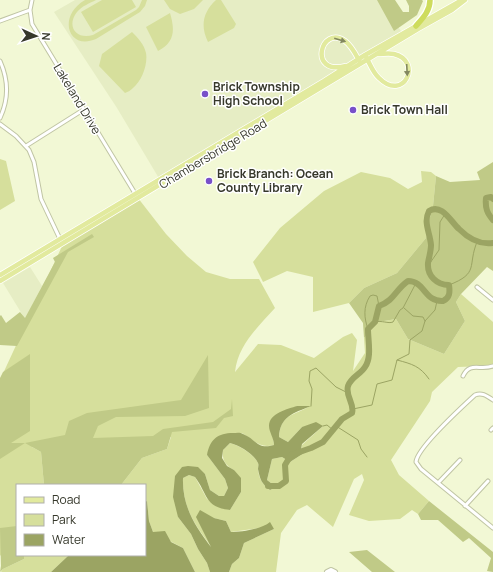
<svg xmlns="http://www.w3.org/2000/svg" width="493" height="572" viewBox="0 0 493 572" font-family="Manrope,sans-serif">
<rect width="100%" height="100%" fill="#f2f8d5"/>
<!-- built -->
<path fill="#e6edc4" d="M75,0H380L403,34L160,180L117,108L54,12Z
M30,267L42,286L25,319L3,283Z"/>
<!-- green -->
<path fill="#d6df9c" d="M85,0H96C90,3 82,6 77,12C66,26 76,40 93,35L136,10L139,7L142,0H147L145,6L140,12L96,39C68,51 57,16 85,0Z
M102,0H132L136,7L93,32L81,12Z
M164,0H203L194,9L180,14L170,9Z
M216,0H221L236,24L234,28L208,42C200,26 203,12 216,0Z
M170,13C175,30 175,42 158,51L146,27Z
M132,32C138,38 144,44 146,53C148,64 142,81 133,88C131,90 128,92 125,93L99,66L102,54Z
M0,159L6,161L15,201L0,210Z
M421,171L431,172L436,176L433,206L429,221L426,238L397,273L364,288L349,303L313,312V277L287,271L263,282L253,262L280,228L324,191L361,172L390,178L408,189L422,182Z
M138,198L166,234L187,256L206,272L230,279H259L275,308C258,327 238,345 235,372L258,344L281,345L314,358L343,337L352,333L357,340L353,371L365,353L364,338L378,322L396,319L408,339L444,354L465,321L456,302L461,294L493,322V364L486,366L458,367L432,392L430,401L391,460L399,475L429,501L418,514L412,510L400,519L369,521L349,515L364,480L362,474L354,479L333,527L307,505L297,510L281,533L276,572H229L232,564L239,558L244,543L274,529L266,526L259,528L231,532L226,521L214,518V550C196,527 182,508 183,478L189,475L195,477L207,499L230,510L241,492L234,470C225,465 222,460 223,450L230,443C238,445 254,454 258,463C259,465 258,467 258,469C259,479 262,484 270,490L276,487L267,480L272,459L282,457L290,462L304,453L301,449L302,445L323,426L302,427L288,442L279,437C281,413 294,416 310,406H297L269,426L273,437L274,445C259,449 254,440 242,433L207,455L225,479L228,488L224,496H219L210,490L205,474L182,467L178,517L191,534L198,549L207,563L210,572H195L183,548L153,532L149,521L147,501L145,502V485H121L142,458L167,449L171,437L32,447L41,452L44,485H17V536L0,556V380L63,244Z
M24,555H69L51,572H1L3,569L24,559Z"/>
<!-- forest -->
<path fill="#c0ca87" d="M377,0H395L403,12H409V6L406,0H422L423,1L417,15L394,31Z
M493,162V271L487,267L461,294L456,302L465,321L444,354L408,339L396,319L378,322L364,338L363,323L349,303L364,288L397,273L426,238L429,221L433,206L436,176L450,182L480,180L477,172Z
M92,234L94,237L68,252L17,346L0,345V316L1,315L6,323L20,312L25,318L55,262L53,258Z
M30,354V431L11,443H25L65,435L69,421L87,413L181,400L208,355L209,408L185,416L116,417L98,426L93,438L153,436L163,429L213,422L231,409L232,399L233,416L224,418L216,428L172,432L167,449L142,458L121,485H44L41,452L25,443L0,459V378L3,372Z
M429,501L493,552V572L487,571L491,558L469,538L463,542L438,520H421L418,514Z
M17,526V555H24V559L3,569L0,572L1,566L0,528Z
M367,550L395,572H372L349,552Z"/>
<!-- water -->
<path fill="#9ba463" d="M297,406H311C294,413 280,416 279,437L288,442L302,427L316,422L323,426L302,444L301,449L304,453L290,462L282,457L272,459L267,480L276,487L270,490C262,484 260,480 258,469C258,467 259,465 258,463C254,454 239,445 230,443L223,450L222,458L227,466L234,470L241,478V492L230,510C204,507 208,494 195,477L189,475L183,478C182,506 195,526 211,547L196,517L200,510L214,518L226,521L231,532C241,532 262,529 270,522L274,529L244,543L239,558L232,564L229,572H210L207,563L198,549L191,534L178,517L173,497L175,476L182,467L188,466L198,467L205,474L210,490L219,496H224L228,488L225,479L207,455C210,439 218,433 233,433C236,433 240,432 243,434C256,439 257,450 274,445C274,438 269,432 269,426C269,413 288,409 297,406Z
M147,501L149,521L153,532L165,531L171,542L183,548L195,572H51L69,555H145V502Z"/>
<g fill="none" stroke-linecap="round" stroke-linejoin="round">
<!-- stream -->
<path stroke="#9ba463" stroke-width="1" d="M428,266L439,250L440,222L445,214
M449,285C480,273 467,266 477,242
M404,308L413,316L423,317L425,321
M375,322C382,320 388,324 393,322L400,310L403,308L416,283
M368,329C364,318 363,307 370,296L373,295L377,296L379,306
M397,360L409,354L410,340L422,331L425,321L435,310L437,301
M311,406L312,389L309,381L310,371L316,368L336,387L348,393
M353,409L372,405L377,384L392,380L397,360C412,364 420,366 429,379
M323,426L327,425L333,430
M336,426L358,440L361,449L367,457"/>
<!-- river -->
<path stroke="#9ba463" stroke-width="6" d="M493,199L491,197L486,198C485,208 487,213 493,220
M268,486H279L286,481L285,465L291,455L311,448L323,442L342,419L352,413C355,404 345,396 348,386C351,377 361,374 365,367C372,357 368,341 368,329L375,322L379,306C395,300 395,290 408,281C425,281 424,302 443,301C450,298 450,292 449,285C437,285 427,276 428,263C429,257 431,251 431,245C430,232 423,223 429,211C442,203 451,222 459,229C468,238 480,245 493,243"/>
<!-- street casing -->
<g stroke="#c0c5a4" stroke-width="5">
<path id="street" d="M32,0L30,10L32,24L136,195
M0,21L30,10
M0,61C9,81 9,99 0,118
M0,124L16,136L29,150L34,162L41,199L60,239
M26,146L83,110
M477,287L493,300
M463,376C470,361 480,371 493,366
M493,400C487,396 482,392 475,395C463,406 417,448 416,462L421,469L493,528
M491,430L493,428
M438,483L460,460
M465,506L488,481"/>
</g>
<!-- secondary casing -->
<g stroke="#c0c5a4" stroke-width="6">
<path id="secondary" d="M327,572L331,570L335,572"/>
</g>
<!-- primary casing -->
<g stroke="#fff" stroke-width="6">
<path id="primary" d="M366,57C370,64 373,73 379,78C404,103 423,61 394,54C389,53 383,54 378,54
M346,66C307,76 321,24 345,41C352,46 356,55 360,62
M0,275L324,81L365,55L462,0
M0,281L418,29L452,10L465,0"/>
</g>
<!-- highway casing -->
<g stroke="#fff" stroke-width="8">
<path id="highway" d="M416,26C423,18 430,11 430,0"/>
</g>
<!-- street -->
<use href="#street" stroke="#fff" stroke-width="3"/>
<!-- secondary -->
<use href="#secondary" stroke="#fff" stroke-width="4"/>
<!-- primary -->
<use href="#primary" stroke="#e2ea9e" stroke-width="4.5"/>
<!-- highway -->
<use href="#highway" stroke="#cedc5d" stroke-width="5.5"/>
</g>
<!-- one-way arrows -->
<defs><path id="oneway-solid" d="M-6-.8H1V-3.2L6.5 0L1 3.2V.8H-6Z"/></defs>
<g fill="#83885f">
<use href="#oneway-solid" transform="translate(340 40) rotate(16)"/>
<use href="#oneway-solid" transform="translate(407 70) rotate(87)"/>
</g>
<!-- markers -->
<g fill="#7850c9" stroke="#fff" stroke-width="1.5">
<circle cx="205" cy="94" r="4"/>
<circle cx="353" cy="110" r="4"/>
<circle cx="209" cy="181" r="4"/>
</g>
<g text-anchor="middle" stroke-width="3" stroke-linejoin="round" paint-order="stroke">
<!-- poi labels -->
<g font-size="12" font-weight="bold" fill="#36382b" stroke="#fff" text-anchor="start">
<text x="213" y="91">Brick Township<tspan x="213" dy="14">High School</tspan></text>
<text x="361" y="114">Brick Town Hall</text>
<text x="217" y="178">Brick Branch: Ocean<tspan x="217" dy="14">County Library</tspan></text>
</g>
<!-- street labels -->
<g font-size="12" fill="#36382b" stroke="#fff">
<text transform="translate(77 99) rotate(59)" y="4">Lakeland Drive</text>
<text transform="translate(213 154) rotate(-31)" y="4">Chambersbridge Road</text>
</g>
</g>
<!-- legend -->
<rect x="16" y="484" width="130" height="72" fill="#ffffff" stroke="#afafaa"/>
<rect x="24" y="497" width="20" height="6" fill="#e2ea9e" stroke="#afafaa"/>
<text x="52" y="504" font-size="12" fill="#36382b">Road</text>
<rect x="24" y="514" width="20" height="12" fill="#d6df9c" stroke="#afafaa"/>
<text x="52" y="524" font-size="12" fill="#36382b">Park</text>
<rect x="24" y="534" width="20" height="12" fill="#9ba463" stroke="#afafaa"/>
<text x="52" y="544" font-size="12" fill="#36382b">Water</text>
<!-- north arrow -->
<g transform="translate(36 36) rotate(93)" stroke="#ffffff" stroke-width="3" paint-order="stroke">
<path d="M0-3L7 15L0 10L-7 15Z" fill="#36382b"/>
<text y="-6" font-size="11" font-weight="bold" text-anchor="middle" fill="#36382b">N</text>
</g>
</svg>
